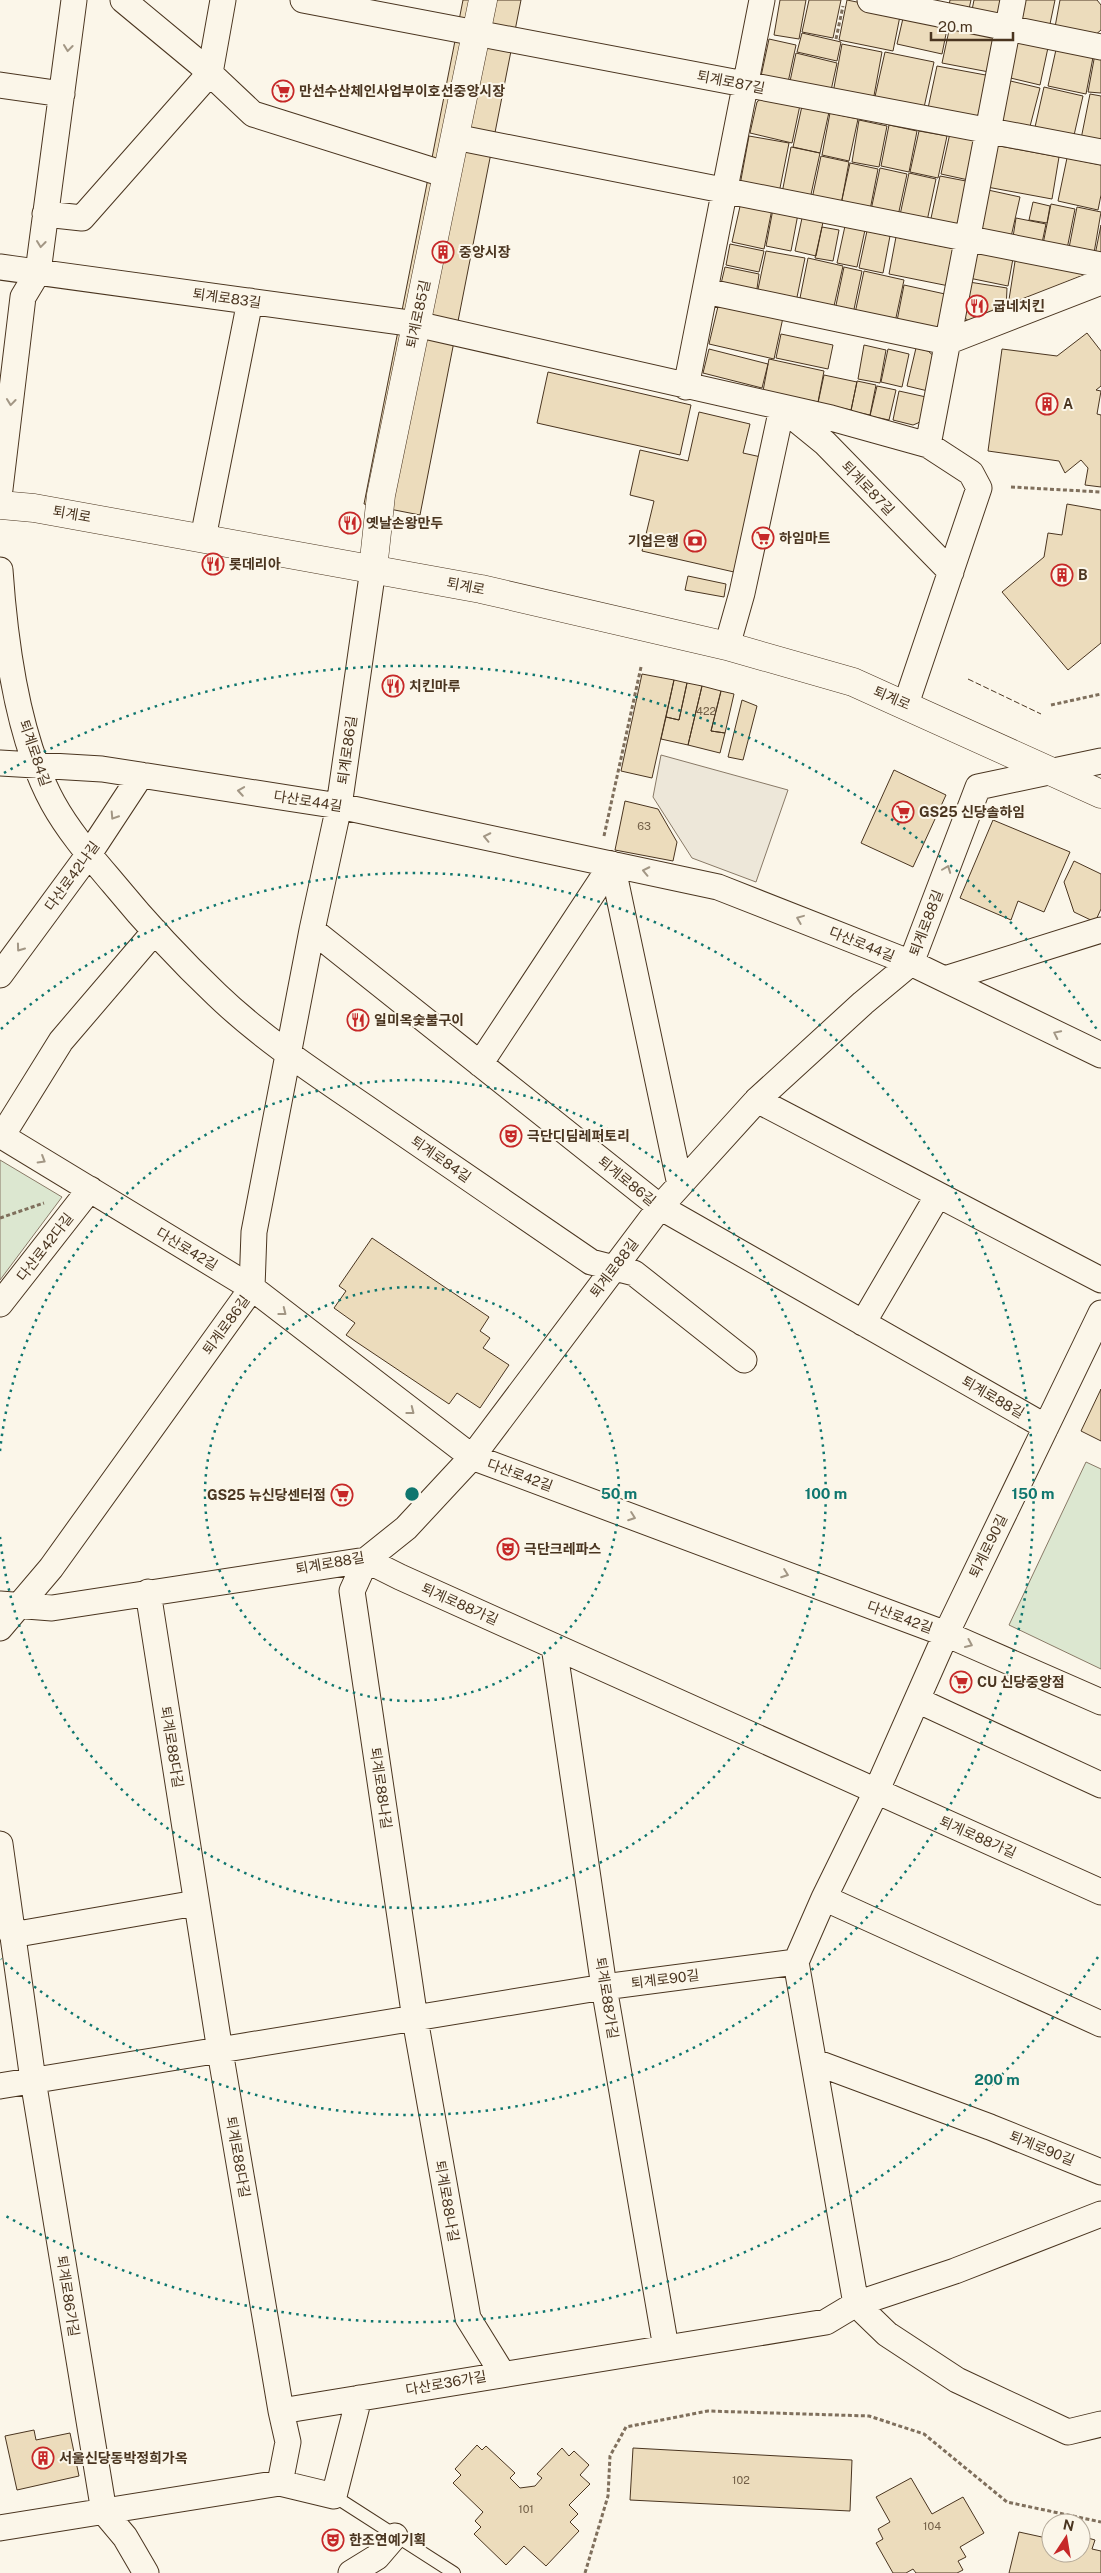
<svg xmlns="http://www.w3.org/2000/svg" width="1101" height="2573" viewBox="0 0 1101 2573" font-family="'Public Sans','Noto Sans KR',sans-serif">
<rect width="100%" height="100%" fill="#fbf6e9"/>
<!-- green -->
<path fill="#dce7d0" stroke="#887966" d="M0,1160L62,1197L0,1280Z
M1086,1462L1101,1469V1669L1009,1625Z"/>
<!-- parking -->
<path fill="#ede7d9" stroke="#887966" d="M661,755L788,790L756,882L692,858L653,797Z"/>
<!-- building -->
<path fill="#ecdcbc" stroke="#4a3520" d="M463,0H521L420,515L364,504Z
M780,0H806L799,39L774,35Z
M809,0H841L833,38L802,32Z
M847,0L901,11L893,51L839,40Z
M950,0H971L969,9L949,5Z
M974,0H1009L1005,17L972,10Z
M1019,0H1055L1050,24L1015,18Z
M1060,0H1097L1101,5V30L1094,36L1055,27Z
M904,14L948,24L942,54L897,44Z
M950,26L996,35L989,72L942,63Z
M802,33L841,42L837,61L797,52Z
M1017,37L1049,43L1040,85L1002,76Z
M769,39L796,45L787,87L760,81Z
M842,44L882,52L873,101L833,93Z
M1057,45L1094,52L1086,94L1048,86Z
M885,52L934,62L923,112L874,101Z
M796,53L837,63L830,95L789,86Z
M1095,54L1101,56V93L1088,92Z
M937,66L991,76L981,124L927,113Z
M1002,79L1040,88L1028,134L994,116Z
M1044,87L1083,96L1072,144L1033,136Z
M1090,94L1101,96V148L1080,144Z
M764,96L800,105L792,143L750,133L757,102Z
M802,106L829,112L820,153L793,147Z
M830,113L858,119L849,161L822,155Z
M859,120L887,126L879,167L852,162Z
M889,125L917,131L909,172L881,166Z
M919,131L947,136L938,178L910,172Z
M950,133L970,136L979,147L973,181L941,174Z
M749,136L789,143L779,193L740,185Z
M994,145L1059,157L1052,199L987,187Z
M791,147L820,153L810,199L782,193Z
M821,156L849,162L841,205L812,199Z
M1067,158L1101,165V195L1098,210L1058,201Z
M850,163L878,169L870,210L841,204Z
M880,168L907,174L898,216L871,210Z
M909,173L936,179L927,221L900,215Z
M940,176L971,182L963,223L951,227L930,223Z
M988,190L1020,197L1011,237L982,230L981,223Z
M741,202L772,209L764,249L732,242Z
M1033,202L1050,206L1047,223L1029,220Z
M1051,204L1075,209L1067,249L1043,244Z
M1077,207L1101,212L1094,253L1069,248Z
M773,209L798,214L791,251L766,246Z
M802,218L823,222L816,256L795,251Z
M1016,218L1046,224L1042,243L1013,237Z
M1101,225V256L1095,255Z
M845,226L865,230L857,267L837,263Z
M822,227L839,230L833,261L815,258Z
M867,231L890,236L883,273L859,268Z
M896,237L956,249L949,286L889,274Z
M730,244L764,251L759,272L726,265Z
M766,251L805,258L796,302L757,294Z
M974,253H1014L1008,286L969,278Z
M1016,255L1084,271V275L1008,306Z
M808,258L843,266L834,306L800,298Z
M725,267L759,274L756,296L720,288Z
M844,267L862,271L853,314L835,310Z
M864,271L904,280L894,327L854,318Z
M969,282L1007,288L1006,310L974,326L963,316Z
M904,285L945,294L936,335L896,326Z
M720,298L784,313L774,359L709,344Z
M1087,333L1101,351V386L1096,390L1101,391L1097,414L1101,415V487L1085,485L1088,468L1081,460L1065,473L1059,461L988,451L1002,349L1057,356Z
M781,334L833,345L828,369L776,358Z
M864,345L886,350L880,383L858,379Z
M916,348L928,351L936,358L928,391L907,386Z
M709,349L768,364L762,388L703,373Z
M888,349L909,354L902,387L881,382Z
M769,359L824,371L818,402L763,391Z
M548,372L691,405L680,455L537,423Z
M824,375L857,382L851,410L818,403Z
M857,381L876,385L870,415L851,411Z
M877,386L896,390L889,420L870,416Z
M899,391L926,397L922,419L918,423L913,425L893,420Z
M699,412L750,424L743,453L761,457L734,572L642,551L654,501L630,495L640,450L688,461Z
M1067,504L1101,510V643L1068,670L1002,592L1044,557L1048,533L1062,535Z
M688,576L726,584L724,597L685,590Z
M642,674L674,680L652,778L621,771Z
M674,680L687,683L679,720L666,717Z
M687,683L702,686L688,745L661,739L666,717L679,720Z
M702,686L721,691L711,731L725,733L720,753L688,745Z
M721,691L734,694L725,733L711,731Z
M742,700L757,706L743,760L728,757Z
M894,770L946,795L913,867L861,843Z
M625,801L658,809L677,842L673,861L615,850Z
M993,820L1070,852L1044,912L1018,901L1011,920L960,898Z
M1074,861L1101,874V909L1095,922L1074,912L1064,882Z
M372,1238L489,1317L480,1331L490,1338L483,1348L509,1365L480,1408L457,1393L449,1404L346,1335L355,1323L334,1308L346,1291L339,1286Z
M1101,1389V1441L1081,1431Z
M34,2430L36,2440L70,2433L79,2476L17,2490L5,2436Z
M477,2445L482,2450L486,2446L515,2473L510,2478L520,2488L535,2486L542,2478L537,2474L562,2448L569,2456L574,2451L589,2465L580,2475L590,2484L569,2505L578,2514L570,2522L579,2531L546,2566L524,2546L506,2565L474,2534L481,2527L475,2521L483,2512L453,2483L461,2475L455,2469Z
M633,2448L852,2460L850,2511L630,2500Z
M911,2478L932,2514L963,2497L984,2533L960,2547L966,2557L958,2561L963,2570L957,2573H916L913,2569L906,2573H893L876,2543L883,2539L878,2529L890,2522L876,2497Z
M1019,2532L1051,2539V2553H1081V2536L1095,2540L1092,2549L1101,2551V2573H1009Z"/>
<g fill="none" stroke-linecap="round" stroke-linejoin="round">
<!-- lane casing -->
<g stroke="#4a3520" stroke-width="14">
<path id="lane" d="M334,2496L454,2573"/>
</g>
<!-- street casing -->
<g stroke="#4a3520" stroke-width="27">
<path id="street" d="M123,0L199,63L253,114L447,175
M303,0L1101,152
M870,0L1101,47
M0,85L62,94
M455,137L1101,265
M45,214L82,218L210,73L223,0
M0,267L416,324L831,418L928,445
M705,291L947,342L1101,282
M686,387L762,0
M0,489L23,297L38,272L74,0
M203,538L250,301
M0,570C5,642 18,739 53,803C69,832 91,857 113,883C145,922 180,960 217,995C265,1041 323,1078 378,1116C449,1165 520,1214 591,1262L634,1273L744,1360
M727,646L742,593L782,408L825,443L951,572
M906,704L979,488L971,473L928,445L1013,0
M0,763L102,769L339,806L718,887L911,963L1101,1055
M612,864L680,1185
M312,930L660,1207L1046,1427
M0,975L89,854L141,775
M945,979L1101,930
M480,1064L612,864
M757,1100L1101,1280
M0,1135L252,1288L472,1457L946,1634L1101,1702
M2,1136L61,1041L155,931
M0,1304L90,1189
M1101,1313L946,1634L876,1792L824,1898L796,1962L856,2304L887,2334L957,2380L1068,2432L1101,2424
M863,1323L938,1195
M148,1592L220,2051L281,2411
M0,1604L52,1608L366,1560L406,1528L472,1457L660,1207L757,1100L863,1003L911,963L978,787L1101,761
M0,1628L51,1568L252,1288L254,1232L312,930L339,806L373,569
M554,1646L604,1987L666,2348
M917,1700L1101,1785
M0,1844L33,2080L104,2512
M824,1898L1101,2024
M12,1935L196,1903
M815,2062L990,2127L1101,2172
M0,2086L604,1987L796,1962
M502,2373L468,2318L415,2019L352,1591L366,1560L400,1577L1101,1892
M280,2483L288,2442L281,2411L826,2322L856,2304L955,2271L1101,2214
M104,2512L125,2537L146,2573
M0,2528L280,2483L334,2496L359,2398
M351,2573L377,2557L395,2536"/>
</g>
<!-- secondary casing -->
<g stroke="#4a3520" stroke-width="29">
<path id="secondary" d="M373,569L381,495L483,0"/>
</g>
<!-- primary casing -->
<g stroke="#4a3520" stroke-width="29">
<path id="primary" d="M0,505L34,508L481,589L727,646L853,682L1101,794"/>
</g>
<!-- path -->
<path stroke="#7f6f5c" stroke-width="3" stroke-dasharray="4 2.5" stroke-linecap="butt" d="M836,39L843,6
M1011,487L1101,492
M1051,705L1101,694
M604,836L641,667
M0,1218L44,1203
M585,2573L608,2496L610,2456L626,2427L708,2411L869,2416L924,2434L1007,2502L1101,2522"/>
<!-- lane -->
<use href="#lane" stroke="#fbf6e9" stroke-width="12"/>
<!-- street -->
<use href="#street" stroke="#fbf6e9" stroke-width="25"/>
<!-- secondary -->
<use href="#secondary" stroke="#fbf6e9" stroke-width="28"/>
<!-- primary -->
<use href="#primary" stroke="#fbf6e9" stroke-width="28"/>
<!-- fence -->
<path stroke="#4a3520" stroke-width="1" stroke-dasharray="6 2.5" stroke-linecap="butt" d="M968,679L1041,714"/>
</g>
<!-- one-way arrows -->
<defs><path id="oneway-chevron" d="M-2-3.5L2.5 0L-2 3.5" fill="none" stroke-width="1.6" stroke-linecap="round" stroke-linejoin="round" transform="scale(1.25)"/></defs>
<g stroke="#a29684">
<use href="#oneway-chevron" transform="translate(68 48) rotate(97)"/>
<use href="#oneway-chevron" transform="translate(41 244) rotate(97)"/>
<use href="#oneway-chevron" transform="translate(11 402) rotate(96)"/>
<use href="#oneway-chevron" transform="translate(241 791) rotate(-171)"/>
<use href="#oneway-chevron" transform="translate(114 816) rotate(123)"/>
<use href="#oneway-chevron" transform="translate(487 837) rotate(-168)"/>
<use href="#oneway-chevron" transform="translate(947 869) rotate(-69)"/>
<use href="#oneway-chevron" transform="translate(646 871) rotate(-168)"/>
<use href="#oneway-chevron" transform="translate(800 919) rotate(-158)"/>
<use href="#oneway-chevron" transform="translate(20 948) rotate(126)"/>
<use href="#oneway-chevron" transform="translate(1057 1034) rotate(-154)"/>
<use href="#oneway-chevron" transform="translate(42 1160) rotate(31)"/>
<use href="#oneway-chevron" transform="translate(283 1312) rotate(38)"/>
<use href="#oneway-chevron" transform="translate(411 1411) rotate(38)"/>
<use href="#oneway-chevron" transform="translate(632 1517) rotate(20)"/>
<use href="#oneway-chevron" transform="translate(785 1574) rotate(20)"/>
<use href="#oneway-chevron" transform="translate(969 1644) rotate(24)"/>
</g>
<!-- distance rings -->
<g fill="none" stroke="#0f766e" stroke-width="2.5" stroke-dasharray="2.5 5">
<circle cx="412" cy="1494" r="207"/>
<path d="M0 1451A414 414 0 1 1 0 1537"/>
<path d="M1 1029A621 621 0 1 1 1 1959"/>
<path d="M1098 1957A828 828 0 0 1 4 2215M4 773A828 828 0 0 1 1098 1031"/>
</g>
<!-- icons -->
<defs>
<g id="supermarket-ring" transform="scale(1.125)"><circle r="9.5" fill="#fbf6e9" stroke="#c62828" stroke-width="1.5"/><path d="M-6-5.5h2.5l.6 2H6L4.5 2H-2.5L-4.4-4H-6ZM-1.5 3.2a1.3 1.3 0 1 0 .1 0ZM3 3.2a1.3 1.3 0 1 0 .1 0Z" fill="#c62828"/></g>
<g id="building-ring" transform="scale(1.125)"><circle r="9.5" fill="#fbf6e9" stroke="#c62828" stroke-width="1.5"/><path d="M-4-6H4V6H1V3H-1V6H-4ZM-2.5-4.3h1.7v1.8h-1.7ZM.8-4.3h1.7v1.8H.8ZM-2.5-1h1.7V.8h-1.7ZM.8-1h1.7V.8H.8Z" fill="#c62828"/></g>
<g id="restaurant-ring" transform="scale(1.125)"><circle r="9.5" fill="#fbf6e9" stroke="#c62828" stroke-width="1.5"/><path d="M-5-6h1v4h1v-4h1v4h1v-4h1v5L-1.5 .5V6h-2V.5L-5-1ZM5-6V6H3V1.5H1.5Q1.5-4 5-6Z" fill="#c62828"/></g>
<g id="bank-ring" transform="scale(1.125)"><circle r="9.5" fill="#fbf6e9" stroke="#c62828" stroke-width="1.5"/><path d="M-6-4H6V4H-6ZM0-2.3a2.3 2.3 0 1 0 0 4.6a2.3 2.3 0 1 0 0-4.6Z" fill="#c62828"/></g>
<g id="theatre-ring" transform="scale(1.125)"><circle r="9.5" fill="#fbf6e9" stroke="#c62828" stroke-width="1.5"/><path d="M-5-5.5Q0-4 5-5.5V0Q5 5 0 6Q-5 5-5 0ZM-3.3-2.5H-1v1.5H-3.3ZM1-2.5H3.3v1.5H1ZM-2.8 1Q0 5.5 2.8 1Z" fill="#c62828"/></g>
</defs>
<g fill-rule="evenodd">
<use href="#supermarket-ring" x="283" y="91"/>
<use href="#building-ring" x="443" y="252"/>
<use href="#restaurant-ring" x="977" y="306"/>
<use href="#building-ring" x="1047" y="404"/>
<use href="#restaurant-ring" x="350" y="523"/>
<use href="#supermarket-ring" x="763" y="538"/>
<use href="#bank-ring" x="695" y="541"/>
<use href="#restaurant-ring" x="213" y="564"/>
<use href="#building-ring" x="1062" y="575"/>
<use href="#restaurant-ring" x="393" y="686"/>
<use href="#supermarket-ring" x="903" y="812"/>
<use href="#restaurant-ring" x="358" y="1020"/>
<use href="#theatre-ring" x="511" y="1136"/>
<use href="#supermarket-ring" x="342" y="1495"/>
<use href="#theatre-ring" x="508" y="1549"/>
<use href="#supermarket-ring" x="961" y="1682"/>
<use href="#building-ring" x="43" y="2458"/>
<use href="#theatre-ring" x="333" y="2540"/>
</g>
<g text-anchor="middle" stroke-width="4" stroke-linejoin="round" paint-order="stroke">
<!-- number labels -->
<g font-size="11" fill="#725f47">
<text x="706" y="715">422</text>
<text x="644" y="830">63</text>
<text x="741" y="2484">102</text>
<text x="526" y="2513">101</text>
<text x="932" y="2530">104</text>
</g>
<!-- street labels -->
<g font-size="14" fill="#4a3520" stroke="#fbf6e9">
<text transform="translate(731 82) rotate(11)" y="5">퇴계로87길</text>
<text transform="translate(227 298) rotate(8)" y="5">퇴계로83길</text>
<text transform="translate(418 314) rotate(-78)" y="5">퇴계로85길</text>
<text transform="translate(868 488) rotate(46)" y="5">퇴계로87길</text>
<text transform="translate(72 514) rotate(10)" y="5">퇴계로</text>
<text transform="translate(466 586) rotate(11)" y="5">퇴계로</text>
<text transform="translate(892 698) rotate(23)" y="5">퇴계로</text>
<text transform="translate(347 750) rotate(-82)" y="5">퇴계로86길</text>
<text transform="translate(35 753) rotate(71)" y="5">퇴계로84길</text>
<text transform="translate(308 801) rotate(9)" y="5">다산로44길</text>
<text transform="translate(72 876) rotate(-54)" y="5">다산로42나길</text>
<text transform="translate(926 923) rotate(-69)" y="5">퇴계로88길</text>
<text transform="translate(862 944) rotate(22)" y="5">다산로44길</text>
<text transform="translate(441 1159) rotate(35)" y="5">퇴계로84길</text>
<text transform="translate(627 1181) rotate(39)" y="5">퇴계로86길</text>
<text transform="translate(45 1247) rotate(-52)" y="5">다산로42다길</text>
<text transform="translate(187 1249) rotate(31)" y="5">다산로42길</text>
<text transform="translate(614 1268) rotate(-53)" y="5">퇴계로88길</text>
<text transform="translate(226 1325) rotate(-54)" y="5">퇴계로86길</text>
<text transform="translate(993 1397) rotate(30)" y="5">퇴계로88길</text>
<text transform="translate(520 1475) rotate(20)" y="5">다산로42길</text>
<text transform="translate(988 1546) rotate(-64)" y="5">퇴계로90길</text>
<text transform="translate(330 1563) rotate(-10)" y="5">퇴계로88길</text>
<text transform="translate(460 1604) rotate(24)" y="5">퇴계로88가길</text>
<text transform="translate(900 1617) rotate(20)" y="5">다산로42길</text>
<text transform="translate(172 1747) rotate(81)" y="5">퇴계로88다길</text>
<text transform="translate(381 1788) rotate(82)" y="5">퇴계로88나길</text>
<text transform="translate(978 1837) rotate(24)" y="5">퇴계로88가길</text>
<text transform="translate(665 1979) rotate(-7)" y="5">퇴계로90길</text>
<text transform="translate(607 1998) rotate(81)" y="5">퇴계로88가길</text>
<text transform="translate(1042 2148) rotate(22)" y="5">퇴계로90길</text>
<text transform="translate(238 2157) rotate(80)" y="5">퇴계로88다길</text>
<text transform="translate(447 2201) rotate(80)" y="5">퇴계로88나길</text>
<text transform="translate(68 2296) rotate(81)" y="5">퇴계로86가길</text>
<text transform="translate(446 2383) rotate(-10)" y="5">다산로36가길</text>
</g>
<!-- poi labels -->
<g font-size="14" font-weight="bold" fill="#4a3520" stroke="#fbf6e9" text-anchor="start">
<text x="299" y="96">만선수산체인사업부이호선중앙시장</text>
<text x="459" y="257">중앙시장</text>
<text x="993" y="311">굽네치킨</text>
<text x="1063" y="409">A</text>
<text x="366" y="528">옛날손왕만두</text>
<text x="779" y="543">하임마트</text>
<text x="679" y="546" text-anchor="end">기업은행</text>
<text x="229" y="569">롯데리아</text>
<text x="1078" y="580">B</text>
<text x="409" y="691">치킨마루</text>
<text x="919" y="817">GS25 신당솔하임</text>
<text x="374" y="1025">일미옥숯불구이</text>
<text x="527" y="1141">극단디딤레퍼토리</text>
<text x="326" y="1500" text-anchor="end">GS25 뉴신당센터점</text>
<text x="524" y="1554">극단크레파스</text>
<text x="977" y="1687">CU 신당중앙점</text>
<text x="59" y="2463">서울신당동박정희가옥</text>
<text x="349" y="2545">한조연예기획</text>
</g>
</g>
<circle cx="412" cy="1494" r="8" fill="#0f766e" stroke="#fbf6e9" stroke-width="2.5"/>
<g font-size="15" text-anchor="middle" font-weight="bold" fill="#0f766e" stroke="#fbf6e9" stroke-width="4" stroke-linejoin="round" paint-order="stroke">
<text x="619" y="1499">50 m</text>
<text x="826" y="1499">100 m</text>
<text x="1033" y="1499">150 m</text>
<text x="997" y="2085">200 m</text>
</g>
<!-- north arrow -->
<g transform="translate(1066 2538) rotate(12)"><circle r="24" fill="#fbf6e9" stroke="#b4a999"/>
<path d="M0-4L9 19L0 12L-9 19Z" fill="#c62828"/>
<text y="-8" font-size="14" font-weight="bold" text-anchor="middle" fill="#4a3520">N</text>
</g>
<!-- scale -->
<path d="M931 32v8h82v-8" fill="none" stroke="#4a3520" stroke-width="2.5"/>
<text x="938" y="32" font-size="15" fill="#4a3520" stroke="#fbf6e9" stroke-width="4" paint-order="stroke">20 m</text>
</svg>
